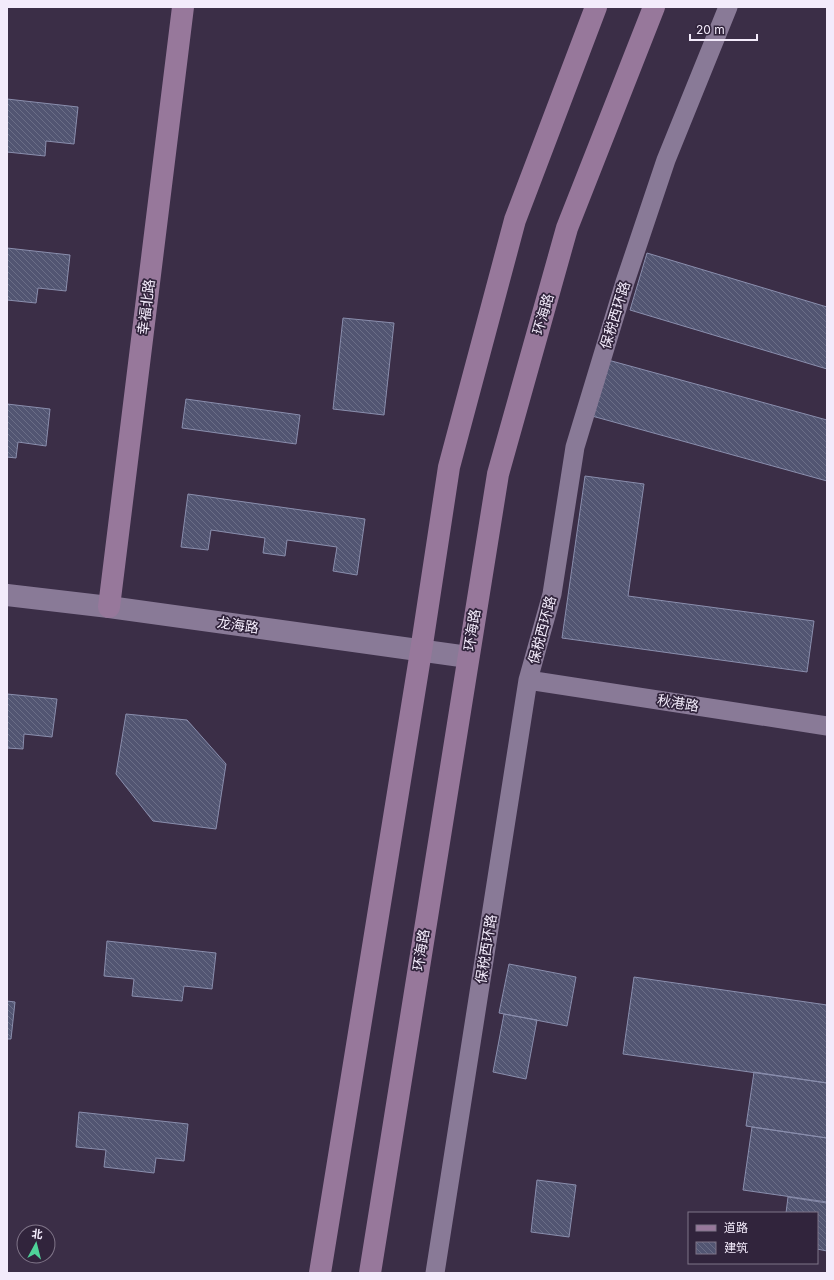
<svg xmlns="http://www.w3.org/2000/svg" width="834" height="1280" viewBox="0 0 834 1280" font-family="Inter,'Noto Sans SC',sans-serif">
<defs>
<pattern id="building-back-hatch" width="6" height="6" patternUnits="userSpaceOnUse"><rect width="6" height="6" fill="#525572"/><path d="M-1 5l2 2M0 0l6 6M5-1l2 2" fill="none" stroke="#6b6e87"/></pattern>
</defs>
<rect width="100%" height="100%" fill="#3b2e47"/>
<!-- building -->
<path fill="url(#building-back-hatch)" stroke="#8a8ead" d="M7,99L78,107L74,144L46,141L45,156L7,152Z
M7,248L70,255L66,291L38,288L36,303L7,300Z
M647,253L827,307V369L630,310Z
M343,318L394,323L384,415L333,409Z
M608,360L827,420V481L592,416Z
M186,399L300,415L296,444L182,428Z
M7,404L50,409L46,446L18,442L16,458L7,457Z
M585,476L644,484L628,596L814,621L807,672L562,638Z
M188,494L365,519L357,575L333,571L337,547L287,540L285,556L263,553L265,538L211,530L208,550L181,547Z
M7,694L57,699L52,737L24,734L23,749L7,748Z
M126,714L187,720L226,764L216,829L153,821L116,774Z
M107,941L216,953L212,989L184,986L182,1001L132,996L134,979L104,976Z
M509,964L576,977L567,1026L499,1013Z
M634,977L827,1005V1083L623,1054Z
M7,1001L15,1002L11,1039H7Z
M504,1014L537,1020L526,1079L493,1072Z
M754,1072L827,1083V1138L746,1126Z
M79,1112L188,1124L184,1161L156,1158L154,1173L104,1167L106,1150L76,1147Z
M752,1127L827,1138V1202L743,1190Z
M537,1180L576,1185L569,1237L531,1232Z
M788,1197L827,1203V1251L817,1249V1213H786Z"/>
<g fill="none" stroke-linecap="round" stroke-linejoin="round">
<!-- minor -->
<path stroke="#897a97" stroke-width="19" d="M528,680L827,726
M435,1273L528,680L552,594L575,447L625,282L666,160L728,7"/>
<!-- tertiary -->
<path stroke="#897a97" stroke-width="22" d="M7,595L109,607L468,657"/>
<!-- secondary -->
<path stroke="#97789b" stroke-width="22" d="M109,607L183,7
M320,1273L421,651L449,467L515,220L596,7
M370,1273L498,474L567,228L654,7"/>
</g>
<g text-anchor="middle" stroke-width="3.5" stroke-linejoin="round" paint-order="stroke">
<!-- street labels -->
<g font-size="14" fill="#f3ebfb" stroke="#31243c">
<text transform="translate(146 307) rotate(-83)" y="5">幸福北路</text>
<text transform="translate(543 314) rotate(-74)" y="5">环海路</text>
<text transform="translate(615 315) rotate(-73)" y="5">保税西环路</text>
<text transform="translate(238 625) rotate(8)" y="5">龙海路</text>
<text transform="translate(472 630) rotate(-81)" y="5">环海路</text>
<text transform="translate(542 630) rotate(-75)" y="5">保税西环路</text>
<text transform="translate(678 703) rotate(9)" y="5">秋港路</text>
<text transform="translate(486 949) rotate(-81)" y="5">保税西环路</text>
<text transform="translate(421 950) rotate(-81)" y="5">环海路</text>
</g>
</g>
<!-- border -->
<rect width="834" height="1280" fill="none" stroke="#f3ebfb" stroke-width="16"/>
<!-- legend -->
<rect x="688" y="1212" width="130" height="52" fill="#31243c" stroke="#7f7488"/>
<rect x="696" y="1225" width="20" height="6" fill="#97789b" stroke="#7f7488"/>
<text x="724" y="1232" font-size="12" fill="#f3ebfb">道路</text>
<rect x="696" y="1242" width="20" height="12" fill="url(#building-back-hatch)" stroke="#7f7488"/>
<text x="724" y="1252" font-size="12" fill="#f3ebfb">建筑</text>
<!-- north arrow -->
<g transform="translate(36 1244) rotate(7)"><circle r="19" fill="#31243c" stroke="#7f7488"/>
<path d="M0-3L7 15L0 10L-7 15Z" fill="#4fd399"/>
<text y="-6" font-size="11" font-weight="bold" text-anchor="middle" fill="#f3ebfb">北</text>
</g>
<!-- scale -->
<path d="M690 34v6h67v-6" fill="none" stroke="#f3ebfb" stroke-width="2"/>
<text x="696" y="34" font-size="12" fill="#f3ebfb" stroke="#31243c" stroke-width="3" paint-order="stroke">20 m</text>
</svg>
